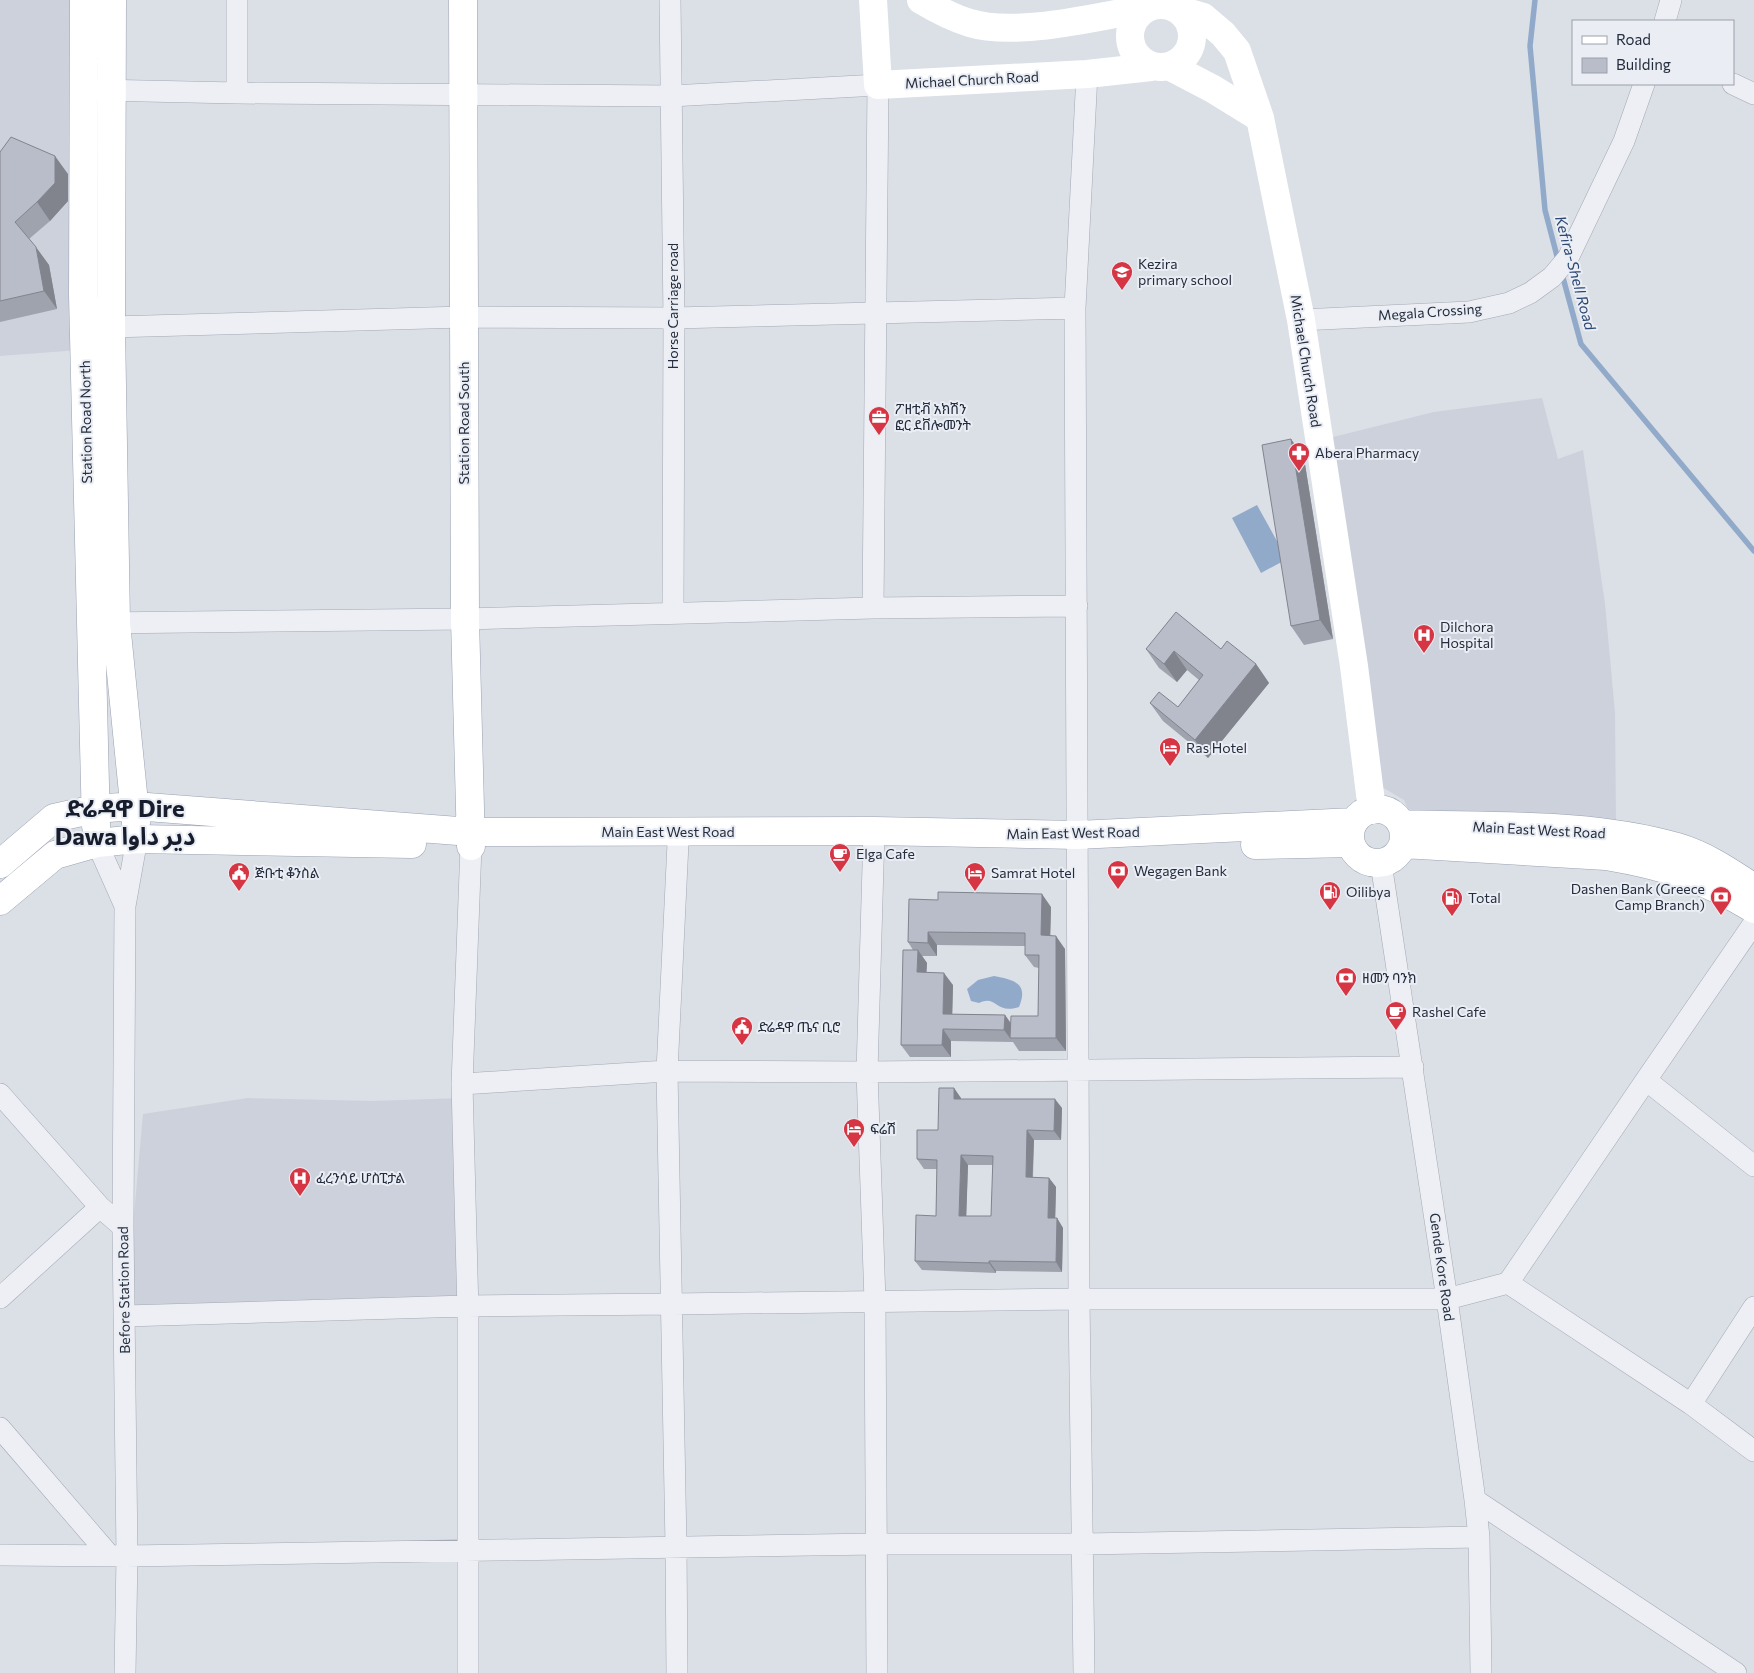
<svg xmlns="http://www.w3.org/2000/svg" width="1754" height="1673" viewBox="0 0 1754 1673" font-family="Commissioner,'Noto Sans Arabic','Noto Sans Ethiopic',sans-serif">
<rect width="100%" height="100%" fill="#dbdfe6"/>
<!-- built -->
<path fill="#ccd1dc" d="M0,0H117L118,347L0,356Z
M1542,398L1558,459L1583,450L1605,604L1615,713L1616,823L1422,813L1408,809L1404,800L1382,787L1329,438L1434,412Z
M248,1098L372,1101L462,1098L468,1312L125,1316L143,1114Z"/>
<!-- water -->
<path fill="#92aaca" d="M1257,505L1287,559L1261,573L1232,518Z
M994,976C1014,980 1029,983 1019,1007C995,1015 997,994 979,1003L971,1001L967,989L978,980Z"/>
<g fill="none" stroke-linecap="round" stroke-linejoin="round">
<!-- stream -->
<path stroke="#92aaca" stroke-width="5.5" d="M1535,0L1530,46L1545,210L1558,260
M1562,274L1581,344L1754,551"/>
<!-- minor casing -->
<g stroke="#a4a9b3" stroke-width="22">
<path id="minor" d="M237,0V93
M670,0L674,318L673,613
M1159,0L1160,4
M1665,21L1671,0
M1733,84L1754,94
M97,90L237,93L671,96L878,85L873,608L1077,606
M1075,308L1087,74
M1301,320L1469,312L1509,303L1530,293L1552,277L1568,258L1624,141L1644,84
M111,327L463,317L674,318L1075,308L1079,1299L1084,1673
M101,623L465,619L873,608
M874,831L867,1072L875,1301L877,1673
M97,843L125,906
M1381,863L1447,1299L1475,1500L1479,1537L1481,1673
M1754,923L1646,1080L1754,1166
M462,1084L667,1071L867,1072L1413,1067
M0,1094L100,1207L123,1227
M1508,1283L1646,1080
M0,1298L100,1207
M125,1316L467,1306L672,1304L1079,1299H1447L1508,1283L1691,1404L1754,1451
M1691,1404L1754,1307
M0,1428L110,1556
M1475,1500L1736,1673
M0,1555L127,1556L877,1544H1083L1479,1537
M125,1673L127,1556L123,1227L125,906L137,839
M468,1673V1312L462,1084L471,846
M677,1673L676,1546L667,1071L678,843"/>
</g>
<!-- primary casing -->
<g stroke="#99a2b3" stroke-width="29">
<path id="primary" d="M84,0L83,295L96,826
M112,0L111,327L116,623L136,823
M463,0L465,619L471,846
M1350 836a27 27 0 1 1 54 0a27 27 0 1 1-54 0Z
M1401,824C1490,827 1592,822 1677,847C1705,855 1730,872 1754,888
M1403,844L1606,856C1665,866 1702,878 1754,909
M1255,845L1351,843
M0,864L54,818L95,809L134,806L471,832L874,831L1077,835L1354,822
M0,901L55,855L97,843L137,839L412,844"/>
</g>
<!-- minor -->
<use href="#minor" stroke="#edeff5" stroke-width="21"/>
<!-- secondary -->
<path stroke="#fff" stroke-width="28" d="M873,0L878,85L1087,74L1151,67
M921,0C936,9 953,18 970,23C1015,37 1099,17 1146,8
M1130 36a31 31 0 1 1 62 0a31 31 0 1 1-62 0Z
M1177,9L1203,17L1223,34L1237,51L1260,118L1301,320L1354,666L1372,810
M1171,67L1213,89L1260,118"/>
<!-- primary -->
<use href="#primary" stroke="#fff" stroke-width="28"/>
</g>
<!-- wall -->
<path fill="#9ea3ad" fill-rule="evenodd" d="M0,152L68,174V201L50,221L29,239L49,265L57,309L0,322Z
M1291,439L1304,458L1333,639L1304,645L1291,626Z
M1146,649H1221L1256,664L1269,683L1208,758L1163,721L1150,703L1178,707L1199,680L1187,670L1177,682L1159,668Z
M909,899L1051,907L1050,935L1065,949L1066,1051H1019L1013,1042L951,1041V1057H910L901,1045L913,950L908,942ZM937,945L1025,946V955L1034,967L1039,968L1038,1016L1011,1023L1005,1015L952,1014L953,985L926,972L927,963L922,956H937Z
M954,1088L961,1099L1062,1108L1061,1140H1034L1033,1178H1049L1056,1187L1055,1218H1057L1063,1228L1062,1272L996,1271V1273L922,1270L915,1261L936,1216L937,1169H924L917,1159L938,1130ZM968,1165H993L991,1216H966Z"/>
<!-- shaded-wall -->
<path fill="#81848d" d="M55,156L68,174V201L50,221L37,202Z
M36,247L49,265L57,309L44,291Z
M1291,439L1304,458L1333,639L1320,620Z
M1174,651L1187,670L1177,682L1164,664Z
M1256,664L1269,683L1208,758L1195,740Z
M1042,894L1051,907L1050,948L1041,935Z
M928,932L937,945V956L928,943Z
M1056,936L1065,949L1066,1051L1056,1038Z
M918,950L927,963L926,984L917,972Z
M944,973L953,985L952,1026L943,1014Z
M1005,1015L1013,1027L1010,1038L1013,1042L1004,1030Z
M943,1029L951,1041V1057L942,1045Z
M954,1088L961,1098V1109L954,1099Z
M1055,1099L1062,1108L1061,1140L1054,1131Z
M1027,1130L1034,1140L1032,1187L1026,1177Z
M961,1155L968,1165L966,1225L959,1216Z
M1049,1178L1056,1187L1055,1228L1048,1218Z
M1057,1218L1063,1228L1062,1272L1056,1262Z
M989,1261L996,1271V1273L989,1263Z"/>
<!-- building -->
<path fill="#b8bdc9" stroke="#81848d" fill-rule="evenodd" d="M11,137L55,156V183L37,202L15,222L36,247L44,291L0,301V152Z
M1291,439L1320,620L1291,626L1262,445Z
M1176,612L1221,649L1227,641L1256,664L1195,740L1150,703L1159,692L1178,707L1203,675L1174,651L1164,664L1146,649Z
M938,892L1042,894L1041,935L1056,936V1038H1010L1011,1016H1038L1039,955H1025V933L928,932V943L908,942L909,899L938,900Z
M903,950H918L917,972L944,973L943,1014L1005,1015L1004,1030L943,1029L942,1045H901Z
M939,1088H954V1099H1055L1054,1131L1027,1130L1026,1177L1049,1178L1048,1218H1057L1056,1262L989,1261V1263L915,1261L916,1215L936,1216L937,1160L917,1159V1130H938ZM961,1155L993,1156L991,1216H959Z"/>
<!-- icons -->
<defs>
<g id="school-pin" transform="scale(1.125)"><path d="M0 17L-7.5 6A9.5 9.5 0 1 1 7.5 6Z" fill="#d63544" stroke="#eaeef4"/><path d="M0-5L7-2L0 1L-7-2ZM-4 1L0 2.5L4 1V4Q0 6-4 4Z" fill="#fff"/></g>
<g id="office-pin" transform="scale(1.125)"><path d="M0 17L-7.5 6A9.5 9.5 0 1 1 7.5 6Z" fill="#d63544" stroke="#eaeef4"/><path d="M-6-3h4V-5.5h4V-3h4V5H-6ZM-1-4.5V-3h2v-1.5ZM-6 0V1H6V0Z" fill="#fff"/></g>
<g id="pharmacy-pin" transform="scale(1.125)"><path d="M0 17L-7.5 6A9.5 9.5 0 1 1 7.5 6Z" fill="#d63544" stroke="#eaeef4"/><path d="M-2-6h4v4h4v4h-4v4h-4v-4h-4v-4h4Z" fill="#fff"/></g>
<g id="hospital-pin" transform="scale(1.125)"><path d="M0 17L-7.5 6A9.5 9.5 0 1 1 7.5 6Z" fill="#d63544" stroke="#eaeef4"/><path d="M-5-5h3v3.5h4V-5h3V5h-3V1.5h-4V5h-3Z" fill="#fff"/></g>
<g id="hotel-pin" transform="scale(1.125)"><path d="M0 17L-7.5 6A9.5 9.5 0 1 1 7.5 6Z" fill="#d63544" stroke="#eaeef4"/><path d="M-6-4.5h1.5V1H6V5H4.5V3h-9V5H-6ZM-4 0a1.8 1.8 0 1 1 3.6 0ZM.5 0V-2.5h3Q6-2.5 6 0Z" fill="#fff"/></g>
<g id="cafe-pin" transform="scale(1.125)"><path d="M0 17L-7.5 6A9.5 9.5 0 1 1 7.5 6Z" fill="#d63544" stroke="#eaeef4"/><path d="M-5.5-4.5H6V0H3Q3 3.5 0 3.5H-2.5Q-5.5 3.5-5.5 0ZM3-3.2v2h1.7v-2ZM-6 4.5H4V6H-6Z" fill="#fff"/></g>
<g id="bank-pin" transform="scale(1.125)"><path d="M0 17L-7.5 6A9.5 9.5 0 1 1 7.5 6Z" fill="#d63544" stroke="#eaeef4"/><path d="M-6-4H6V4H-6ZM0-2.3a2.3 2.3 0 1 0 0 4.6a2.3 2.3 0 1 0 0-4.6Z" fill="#fff"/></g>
<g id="civic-pin" transform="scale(1.125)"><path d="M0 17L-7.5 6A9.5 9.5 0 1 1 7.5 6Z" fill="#d63544" stroke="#eaeef4"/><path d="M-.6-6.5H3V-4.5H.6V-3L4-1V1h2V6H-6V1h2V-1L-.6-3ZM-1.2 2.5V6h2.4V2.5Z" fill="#fff"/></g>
<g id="fuel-pin" transform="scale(1.125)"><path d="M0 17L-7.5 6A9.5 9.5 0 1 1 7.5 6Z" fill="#d63544" stroke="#eaeef4"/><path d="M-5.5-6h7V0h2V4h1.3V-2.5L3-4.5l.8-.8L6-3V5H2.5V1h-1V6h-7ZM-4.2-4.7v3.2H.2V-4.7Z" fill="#fff"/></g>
</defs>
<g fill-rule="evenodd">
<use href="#school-pin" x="1122" y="272"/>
<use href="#office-pin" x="879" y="417"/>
<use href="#pharmacy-pin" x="1299" y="453"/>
<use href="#hospital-pin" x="1424" y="635"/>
<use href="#hotel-pin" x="1170" y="748"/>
<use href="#cafe-pin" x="840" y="854"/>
<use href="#bank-pin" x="1118" y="871"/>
<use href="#civic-pin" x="239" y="873"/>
<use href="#hotel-pin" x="975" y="873"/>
<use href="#fuel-pin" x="1330" y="892"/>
<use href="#bank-pin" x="1721" y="897"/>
<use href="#fuel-pin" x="1452" y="898"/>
<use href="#bank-pin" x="1346" y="978"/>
<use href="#cafe-pin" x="1396" y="1012"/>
<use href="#civic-pin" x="742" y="1027"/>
<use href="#hotel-pin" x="854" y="1129"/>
<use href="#hospital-pin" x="300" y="1178"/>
</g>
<g text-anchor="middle" stroke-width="4" stroke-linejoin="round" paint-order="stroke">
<!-- street labels -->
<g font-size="14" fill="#242c3d" stroke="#eaeef4">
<text transform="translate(972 80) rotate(-3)" y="5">Michael Church Road</text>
<text transform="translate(673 306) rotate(-90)" y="5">Horse Carriage road</text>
<text transform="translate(1430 312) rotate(-4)" y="5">Megala Crossing</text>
<text transform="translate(1306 361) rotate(81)" y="5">Michael Church Road</text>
<text transform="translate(86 422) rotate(-91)" y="5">Station Road North</text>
<text transform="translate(464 423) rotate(-90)" y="5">Station Road South</text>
<text transform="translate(1539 830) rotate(3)" y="5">Main East West Road</text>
<text x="668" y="837">Main East West Road</text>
<text transform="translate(1073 833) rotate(-1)" y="5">Main East West Road</text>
<text transform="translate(1442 1267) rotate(82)" y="5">Gende Kore Road</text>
<text transform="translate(124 1290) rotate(-91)" y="5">Before Station Road</text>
</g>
<!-- poi labels -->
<g font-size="14" fill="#242c3d" stroke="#eaeef4" text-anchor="start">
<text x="1138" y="269">Kezira<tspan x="1138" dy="16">primary school</tspan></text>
<text x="895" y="414">ፖዘቲቭ አክሽን<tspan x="895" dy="16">ፎር ደቨሎመንት</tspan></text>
<text x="1315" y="458">Abera Pharmacy</text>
<text x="1440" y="632">Dilchora<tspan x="1440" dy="16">Hospital</tspan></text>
<text x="1186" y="753">Ras Hotel</text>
<text x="856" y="859">Elga Cafe</text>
<text x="1134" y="876">Wegagen Bank</text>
<text x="255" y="878">ጅቡቲ ቆንስል</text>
<text x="991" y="878">Samrat Hotel</text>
<text x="1705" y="894" text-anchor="end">Dashen Bank (Greece<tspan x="1705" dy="16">Camp Branch)</tspan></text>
<text x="1346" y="897">Oilibya</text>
<text x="1468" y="903">Total</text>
<text x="1362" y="983">ዘመን ባንክ</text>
<text x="1412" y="1017">Rashel Cafe</text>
<text x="758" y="1032">ድሬዳዋ ጤና ቢሮ</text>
<text x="870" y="1134">ፍሬሽ</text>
<text x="316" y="1183">ፈረንሳይ ሆስፒታል</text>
</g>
<!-- water labels -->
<g font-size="15" font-style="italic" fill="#2c4873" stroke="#eaeef4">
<text transform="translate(1575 273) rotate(75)" y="5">Kefira-Shell Road</text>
</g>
<!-- town labels -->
<g font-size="24" font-weight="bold" fill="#171d2d" stroke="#eaeef4">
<text x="125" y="817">ድሬዳዋ Dire<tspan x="125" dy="28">Dawa دير داوا</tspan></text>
</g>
</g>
<!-- legend -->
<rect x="1572" y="20" width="162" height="65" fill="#eaeef4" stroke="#9ba0ab"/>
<rect x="1582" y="36" width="25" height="8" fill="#ffffff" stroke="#9ba0ab"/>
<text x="1616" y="45" font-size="15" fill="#242c3d">Road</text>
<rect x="1582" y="58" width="25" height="15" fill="#b8bdc9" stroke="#9ba0ab"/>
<text x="1616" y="70" font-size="15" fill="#242c3d">Building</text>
</svg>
